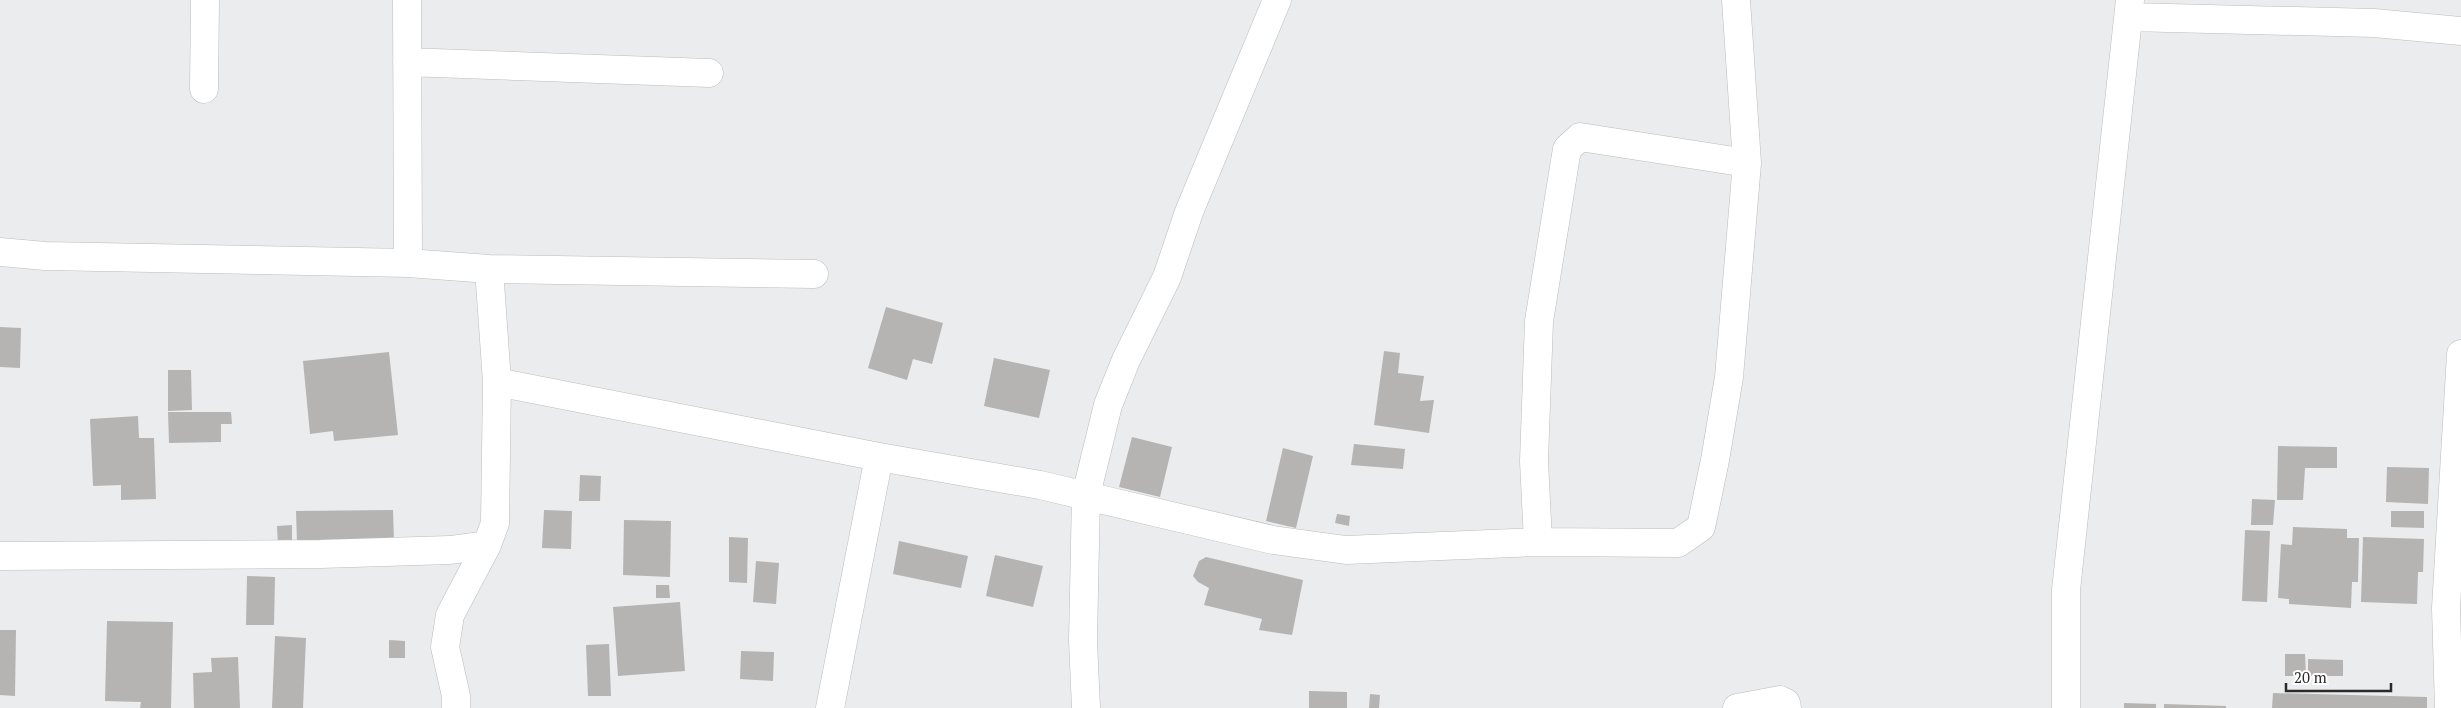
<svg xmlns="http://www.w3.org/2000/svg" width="2461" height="708" viewBox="0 0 2461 708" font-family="'PT Serif',serif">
<rect width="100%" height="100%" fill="#eaecee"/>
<!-- building -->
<path fill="#b6b4b2" d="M886,307L943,323L932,364L913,359L907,380L868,368Z
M0,327L21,328L20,368L0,367Z
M1384,351L1400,353L1398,373L1424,376L1420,401L1434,400L1429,433L1374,425Z
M389,352L398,435L334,441L333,431L310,434L303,361Z
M994,358L1050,370L1039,418L984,406Z
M168,370H191L192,410L168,411Z
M168,412H231L232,424H221V442L169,443Z
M138,416L139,438H154L156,499L121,500V485L93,486L90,419Z
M1132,437L1172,447L1160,497L1119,487Z
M1354,444L1405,449L1403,469L1351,465Z
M2278,446L2337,447V468H2305L2303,500H2277Z
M1283,448L1313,456L1296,528L1266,521Z
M2387,467L2429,468L2428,504L2386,502Z
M580,475L601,476L600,501H579Z
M2252,499L2275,500L2273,525H2251Z
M393,510L394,542L297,543L296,511Z
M544,510L572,511L571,549L542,548Z
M2391,511H2424V528L2391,527Z
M1337,514L1350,516L1349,526L1335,523Z
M624,520L671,521L670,577L623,575Z
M292,525V545L278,546L277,526Z
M2293,527L2347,529V538H2359L2358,582H2352L2351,608L2289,604V599L2278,598L2281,544L2292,545Z
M2245,530L2270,531L2267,602L2242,601Z
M729,537L748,538L747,583L729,582Z
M2363,537L2424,539L2423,572H2418L2417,604L2361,602Z
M899,541L968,556L961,588L893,574Z
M995,555L1043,566L1033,607L986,596Z
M1206,557L1303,580L1292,635L1259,630L1262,619L1204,605L1209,588L1198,582L1193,576L1199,561Z
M756,561L779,563L776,604L753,602Z
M247,576L275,577L274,625H246Z
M656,585H669L670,598H656Z
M680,602L685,671L618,676L613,607Z
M107,621L173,622L171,708H140L141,702L105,701Z
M0,630H16L15,696L0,695Z
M275,636L306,638L303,708H272Z
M389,640L405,641V658H389Z
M609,644L611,696H588L586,645Z
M741,651L774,652L773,681L740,679Z
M2285,654H2305L2306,676H2285Z
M238,657L240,708H194L193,673L212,672L211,658Z
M2308,659L2343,660V676H2308Z
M1309,691L1347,692V708H1309Z
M2273,693L2427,697V708H2272Z
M1370,694L1380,695L1379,708H1369Z
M2124,703L2156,704V708H2124Z
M2164,704L2226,706V708H2164Z"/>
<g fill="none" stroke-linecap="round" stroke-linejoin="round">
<!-- minor casing -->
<g stroke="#babcbe" stroke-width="29">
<path id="minor" d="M407,0L408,263
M2129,17L2374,23L2461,31
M407,62L709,73
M204,89L205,0
M0,252L45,256L408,263L489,269L814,274
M497,382L879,457L1040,485L1273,540L1346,550L1538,542L1678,543L1701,527L1715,460L1729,377L1747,163L1736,0
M1538,542L1534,461L1539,321L1567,149L1580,137L1747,163
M0,556L320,554L450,550L487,545
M456,708V696L445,647L450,615L487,545L495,523L497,382L489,269
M830,708L879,457
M1086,708L1083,641L1086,495L1108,405L1126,360L1167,277L1189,212L1277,0
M1737,708L1780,700L1786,703L1787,708
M2066,708V590L2130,0
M2449,708L2446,608L2461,354"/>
</g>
<!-- minor -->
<use href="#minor" stroke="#fff" stroke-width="28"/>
</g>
<!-- scale -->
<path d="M2286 683v8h105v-8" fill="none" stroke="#2b2b2c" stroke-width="2.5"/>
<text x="2294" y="683" font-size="15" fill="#2b2b2c" stroke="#ffffff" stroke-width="4" paint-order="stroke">20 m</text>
</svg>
